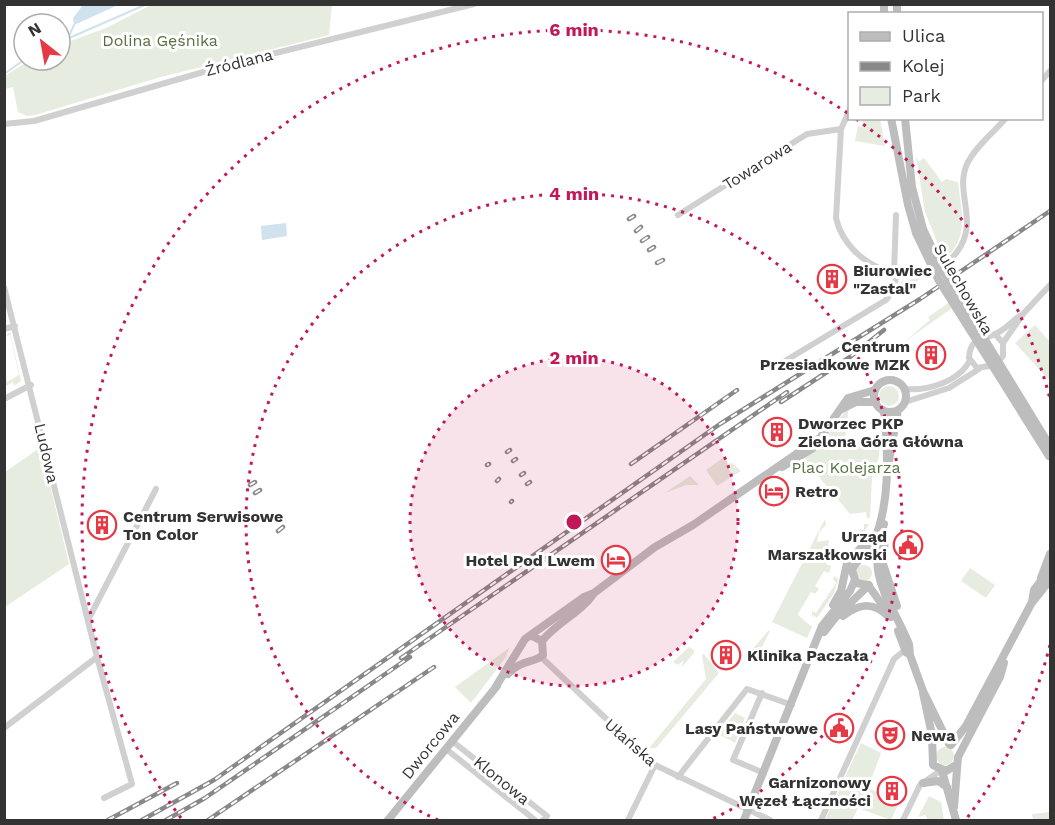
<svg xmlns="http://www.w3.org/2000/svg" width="1055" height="825" viewBox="0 0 1055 825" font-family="'Work Sans',sans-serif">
<rect width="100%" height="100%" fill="#fff"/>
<!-- green -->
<path fill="#e6ecdf" d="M151,5H332L329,35L161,77L35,115L27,116L18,112L13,87L5,89V76L30,60H60V45L106,28Z
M863,119H880L885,146L855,141L858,126L862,127Z
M916,156L919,162L924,158L942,182L946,179L958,182C961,210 970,239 944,259L925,212Z
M918,278L920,279L893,297L902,281Z
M963,293L965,299L904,342L930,320L928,317Z
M1035,325L1050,342V381L1015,343Z
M10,332L21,381L14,386L13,382L6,386L5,371L7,382L19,375L10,335L5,336Z
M879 396a10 10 0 1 1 20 0a10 10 0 1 1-20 0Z
M849,407L845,439L880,440L879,457L872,477L870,518H867L866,512L850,514L814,471L801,463Z
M41,447L69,564L5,607V472Z
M724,457L729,464L732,463L741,471L717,486L706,470Z
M690,476L699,485H686L665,493Z
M825,519L826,525L819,532L817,542L829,540L826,564L831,566L829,573L824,571L815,586L819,589L815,594L811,592L799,612L798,615L812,627L807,638L772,622Z
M864,524H869L861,538L856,541L849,533L850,529V531L864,530Z
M856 573a8 8 0 1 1 16 0a8 8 0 1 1-16 0Z
M970,568L995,585L986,598L961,581Z
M834,576L838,579L834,593L817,618L813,615L812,618V611L816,613L836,583L833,579Z
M768,631H770L758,655L750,652Z
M689,647L694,650V653L681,668L684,660L678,665L673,662Z
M509,648L506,657L471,703L455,687Z
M704,654L719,673L656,748H649L706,679L702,655Z
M735,713L745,718L735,743L718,734Z
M861,743L881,753L868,788L899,802L891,820L858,808L852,820H825Z
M936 756a9 9 0 1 1 18 0a9 9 0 1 1-18 0Z
M929,796L941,802L944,820H928L925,815L918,817Z
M1050,812V820H1033L1032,814Z"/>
<!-- water -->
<path fill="#cfe2ee" d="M83,5V4L118,5L74,25L73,18Z
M286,223L287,236L262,240L261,226Z"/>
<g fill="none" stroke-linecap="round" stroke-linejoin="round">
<!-- stream -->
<path stroke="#cfe2ee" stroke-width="2" d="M68,38L74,25
M60,42L147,4
M4,74L24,60"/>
<!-- street -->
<path stroke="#d0d0d0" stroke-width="6" d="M1042,80L1050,71
M850,109L841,129L836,218C847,268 922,299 957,252C980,221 954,193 967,164C975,147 994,132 1006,118
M4,124L34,121L231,64L474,4
M678,215L807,134L841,129
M894,273L896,215
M4,287L97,657L132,784L104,798
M4,329L15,326
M995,334L1003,343V356L995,365L977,368L969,358C970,335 985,341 999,332C1008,327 1014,319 1023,314
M1003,343L1023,314L1050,285
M785,361L886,300L893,290L897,274
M905,389C927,391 959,382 970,360
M4,399L31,385
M905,402L949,388L979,369
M88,620L156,489
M541,657L655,765L770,820
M762,693L733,760L764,773
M4,728L97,657
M452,741L547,816L543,820
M446,749L535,820
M678,777L747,689L792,705
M628,820L655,765
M821,820L894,659L905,650
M903,820L920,785L940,771"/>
<!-- secondary -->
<path stroke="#bdbdbd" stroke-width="8" d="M884,4V14
M897,4V14
M891,118L908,205L916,233
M905,118L912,187L923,229
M874 396a16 16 0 1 1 32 0a16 16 0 1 1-32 0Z
M840,410L856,402H876
M888,466L898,410
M782,467L813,448L848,398L875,390
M884,524C866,580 888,594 909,644L910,655L923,691L949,744
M885,537L883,564L897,606
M1041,578L1050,554
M868,585L856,583L852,570C857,559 868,553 874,541C890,503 888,458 885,417L883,410
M868,585L891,617
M1032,602L1034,590L1050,569
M833,605L841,591L847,563L871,537
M843,616C858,604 872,601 887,615
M898,631L906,652L910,655
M824,632L835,618L869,585
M542,641C557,622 581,613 594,593
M508,674C523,658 533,664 543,655L542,641L532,636
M495,688L525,639L584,597L594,593L655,547L693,525L818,439
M923,693L932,735L933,765L946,771L956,765
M951,745L966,726L1031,604L1050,580
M942,771L956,820
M923,783L938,781L947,787
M954,807L958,757L1000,677L1004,663
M388,820L497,686
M744,820L822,626L850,591L854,582"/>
<!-- rail casing -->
<g stroke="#888" stroke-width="4.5">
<path id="rail" d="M629,219L634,216
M636,231L641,227
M642,241L648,237
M649,250L654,247
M657,263L663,260
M781,402L850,357L884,330
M507,452L510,450
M513,461L516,459
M631,464L737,390
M487,465L489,464
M521,475L524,473
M497,481L499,479
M527,484L530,482
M250,485L255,482
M255,493L260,490
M511,502L512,501
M278,531L283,527
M401,658L787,392
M108,820L177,783
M142,820L214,780L720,424L920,299L1050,211
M166,820L205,798L410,657
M208,820L434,667"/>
</g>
<!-- rail -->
<use href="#rail" stroke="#fff" stroke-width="2" stroke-dasharray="7" stroke-linecap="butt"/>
<!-- secondary-bridge -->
<path stroke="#bdbdbd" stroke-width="8" d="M923,229L944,273L1050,446
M916,233L938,279L1049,456"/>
</g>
<!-- distance rings -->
<circle cx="574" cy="522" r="164" fill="#c2185b" fill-opacity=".12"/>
<g fill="none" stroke="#c2185b" stroke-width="3" stroke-dasharray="3 6">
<circle cx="574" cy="522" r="164"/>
<path d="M438 820A328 328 0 1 1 710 820"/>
<path d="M1050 645A492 492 0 0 1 967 818M181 818A492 492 0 0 1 849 114M856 119A492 492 0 0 1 1050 399"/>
</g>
<!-- icons -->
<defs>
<g id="building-ring" transform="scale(1.5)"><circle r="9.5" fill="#fff" stroke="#e63946" stroke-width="1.5"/><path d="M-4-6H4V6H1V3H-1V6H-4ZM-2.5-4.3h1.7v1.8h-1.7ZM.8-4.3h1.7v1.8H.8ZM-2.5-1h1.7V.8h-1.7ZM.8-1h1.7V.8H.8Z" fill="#e63946"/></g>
<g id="hotel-ring" transform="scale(1.5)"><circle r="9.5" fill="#fff" stroke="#e63946" stroke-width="1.5"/><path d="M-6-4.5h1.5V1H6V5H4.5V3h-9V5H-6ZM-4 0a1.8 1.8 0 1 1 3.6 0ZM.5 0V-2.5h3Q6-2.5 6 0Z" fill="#e63946"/></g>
<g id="civic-ring" transform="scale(1.5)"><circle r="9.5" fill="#fff" stroke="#e63946" stroke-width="1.5"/><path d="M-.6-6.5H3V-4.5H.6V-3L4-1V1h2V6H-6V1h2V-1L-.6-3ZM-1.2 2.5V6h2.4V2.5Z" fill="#e63946"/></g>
<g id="theatre-ring" transform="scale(1.5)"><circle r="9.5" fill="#fff" stroke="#e63946" stroke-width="1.5"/><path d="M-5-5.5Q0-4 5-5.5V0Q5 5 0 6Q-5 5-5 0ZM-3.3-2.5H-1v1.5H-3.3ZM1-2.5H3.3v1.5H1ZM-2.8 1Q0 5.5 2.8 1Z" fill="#e63946"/></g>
</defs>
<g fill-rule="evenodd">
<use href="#building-ring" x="832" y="279"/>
<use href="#building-ring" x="931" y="355"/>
<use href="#building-ring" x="777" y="432"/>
<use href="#hotel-ring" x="774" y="491"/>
<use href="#building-ring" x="102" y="525"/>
<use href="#civic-ring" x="908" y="545"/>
<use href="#hotel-ring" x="616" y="560"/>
<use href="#building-ring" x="726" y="655"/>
<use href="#civic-ring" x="839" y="728"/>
<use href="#theatre-ring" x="890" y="735"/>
<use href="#building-ring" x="892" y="791"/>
</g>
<g text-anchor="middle" stroke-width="6" stroke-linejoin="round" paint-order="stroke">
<!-- park labels -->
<g font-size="16" fill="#56703f" stroke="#fff">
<text x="160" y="46">Dolina Gęśnika</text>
<text x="846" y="473">Plac Kolejarza</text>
</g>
<!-- street labels -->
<g font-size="16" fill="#333" stroke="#fff">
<text transform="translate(239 62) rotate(-14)" y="6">Źródlana</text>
<text transform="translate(757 165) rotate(-32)" y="6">Towarowa</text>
<text transform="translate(964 289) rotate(60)" y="6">Sulechowska</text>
<text transform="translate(47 453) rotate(77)" y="6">Ludowa</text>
<text transform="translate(631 742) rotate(41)" y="6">Ułańska</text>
<text transform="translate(430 745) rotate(-51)" y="6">Dworcowa</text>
<text transform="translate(502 780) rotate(39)" y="6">Klonowa</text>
</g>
<!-- poi labels -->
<g font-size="16" font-weight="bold" fill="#333" stroke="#fff" text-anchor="start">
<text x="853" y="276">Biurowiec<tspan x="853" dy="18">"Zastal"</tspan></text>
<text x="910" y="352" text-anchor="end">Centrum<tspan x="910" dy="18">Przesiadkowe MZK</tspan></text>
<text x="798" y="429">Dworzec PKP<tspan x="798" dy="18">Zielona Góra Główna</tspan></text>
<text x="795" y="497">Retro</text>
<text x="123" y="522">Centrum Serwisowe<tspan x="123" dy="18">Ton Color</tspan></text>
<text x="887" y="542" text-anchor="end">Urząd<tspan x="887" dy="18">Marszałkowski</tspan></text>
<text x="595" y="566" text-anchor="end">Hotel Pod Lwem</text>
<text x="747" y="661">Klinika Paczała</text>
<text x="818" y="734" text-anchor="end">Lasy Państwowe</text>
<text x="911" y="741">Newa</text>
<text x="871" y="788" text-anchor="end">Garnizonowy<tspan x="871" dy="18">Węzeł Łączności</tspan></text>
</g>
</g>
<circle cx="574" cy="522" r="9" fill="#c2185b" stroke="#fff" stroke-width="3"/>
<g font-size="18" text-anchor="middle" font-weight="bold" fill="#c2185b" stroke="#fff" stroke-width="6" stroke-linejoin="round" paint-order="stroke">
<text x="574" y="36">6 min</text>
<text x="574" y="200">4 min</text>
<text x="574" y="364">2 min</text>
</g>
<!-- border -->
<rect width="1055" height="825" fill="none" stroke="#333333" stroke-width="12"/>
<!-- legend -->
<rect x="848" y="12" width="195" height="108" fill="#ffffff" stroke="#adadad" stroke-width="1.5"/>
<rect x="860" y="32" width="30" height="9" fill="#bdbdbd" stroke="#adadad" stroke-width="1.5"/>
<text x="902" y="42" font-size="18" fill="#333333">Ulica</text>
<rect x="860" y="62" width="30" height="9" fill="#888888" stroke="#adadad" stroke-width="1.5"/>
<text x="902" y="72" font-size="18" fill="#333333">Kolej</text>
<rect x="860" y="87" width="30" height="18" fill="#e6ecdf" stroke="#adadad" stroke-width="1.5"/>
<text x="902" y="102" font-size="18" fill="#333333">Park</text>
<!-- north arrow -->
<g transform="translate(42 42) rotate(329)"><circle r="28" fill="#ffffff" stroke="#adadad" stroke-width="1.5"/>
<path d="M0-4.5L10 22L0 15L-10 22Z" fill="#e63946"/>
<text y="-9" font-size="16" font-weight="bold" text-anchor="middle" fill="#333333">N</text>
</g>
</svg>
